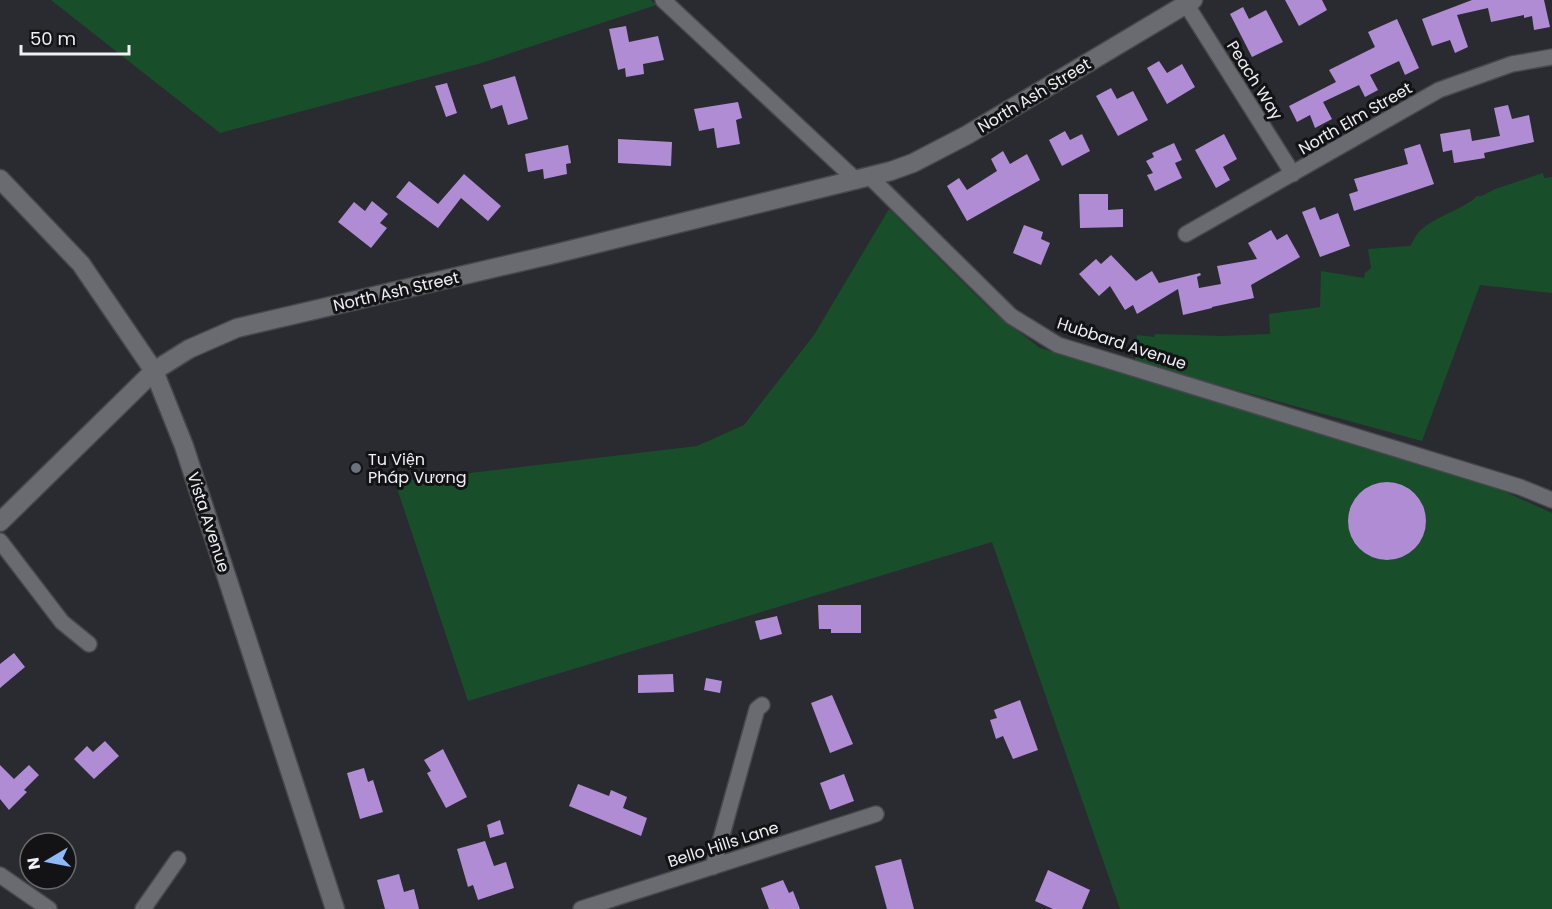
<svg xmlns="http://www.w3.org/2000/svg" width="1552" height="909" viewBox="0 0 1552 909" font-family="Poppins,sans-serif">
<rect width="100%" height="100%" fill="#292b30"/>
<!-- green -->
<path fill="#184f2a" d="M51,0H651L656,5L478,64L220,133Z
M1543,173L1544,178L1552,177V293L1480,285L1422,441L1135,362L1137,335L1154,337L1155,334L1222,336L1270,334L1269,314L1320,307L1321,271L1364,278L1365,273L1371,268L1368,249L1410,246C1413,242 1415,236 1418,233C1433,216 1462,211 1477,196H1482L1495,189Z
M889,209L993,312L1040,348L1470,476L1552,513V909H1120L992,542L468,701L395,482L697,446L744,425L814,335Z"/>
<!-- building -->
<path fill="#b08cd5" d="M1285,0H1322L1327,10L1299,26Z
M1472,0H1544L1550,27L1534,30L1532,16L1524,18V15L1491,22L1488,8L1457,15L1468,47L1455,53L1450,40L1432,46L1422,19Z
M1243,7L1249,19L1266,10L1283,42L1252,57L1230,14Z
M1397,19L1419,68L1405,75L1399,61L1370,75L1378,90L1365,97L1359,85L1323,102L1332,119L1315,128L1310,115L1297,122L1289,106L1336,82L1329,70L1375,47L1368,32Z
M626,26L629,42L658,36L664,60L643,64L644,74L626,77L625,68L618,70L609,29Z
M1159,61L1167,73L1182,64L1195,87L1167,104L1147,68Z
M515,76L528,119L508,125L502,105L491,109L483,85Z
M447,83L457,113L446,117L435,86Z
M1111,88L1117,99L1133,91L1148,120L1118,136L1096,96Z
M738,102L742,118L736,120L740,144L717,148L714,128L699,131L694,109Z
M1508,105L1512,119L1529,115L1534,142L1484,153L1485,158L1454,163L1452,150L1443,152L1440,134L1470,129L1472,141L1500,136L1494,108Z
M1065,131L1070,140L1082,134L1090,151L1062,166L1049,140Z
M1224,134L1237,159L1223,167L1230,180L1216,188L1195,150Z
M618,139L672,142L671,166L618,163Z
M1174,143L1182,160L1175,163L1182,178L1155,191L1147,175L1153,173L1146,161L1154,157L1152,153Z
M1420,144L1434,184L1354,211L1349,194L1358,191L1354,179L1408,164L1404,149Z
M568,145L571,163L566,164L567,174L544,179L543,169L528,172L525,154Z
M1003,151L1010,164L1027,154L1040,180L967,221L947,186L959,178L967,190L997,171L991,159Z
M464,174L501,206L488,221L461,198L438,228L396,197L409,181L438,204Z
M1079,194H1108V210L1123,209V227L1080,228Z
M372,201L388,214L380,223L387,228L371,248L338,222L354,202L365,211Z
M1315,207L1320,220L1338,213L1350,246L1320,257L1302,212Z
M1024,225L1043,232L1041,239L1050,243L1041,265L1013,253Z
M1271,230L1277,240L1287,234L1300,257L1251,285L1254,298L1212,307V308L1183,315L1178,289L1137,314L1133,305L1125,310L1110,286L1099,296L1079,274L1096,259L1101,264L1111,255L1136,281L1152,271L1159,283L1200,273L1201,275L1197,277L1199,288L1221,284L1217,266L1257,259L1248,243Z
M1348 521a39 39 0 1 1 78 0a39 39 0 1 1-78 0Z
M818,605H861V633H831V629H819Z
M777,616L782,634L760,640L755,621Z
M14,653L25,667L0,688V664Z
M673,674L674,692L638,693V675Z
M706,678L722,681L720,693L704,690Z
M832,695L853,744L830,753L811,703Z
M1020,700L1038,750L1013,759L1003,736L996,739L990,720L997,718L994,710Z
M105,741L119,756L94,779L74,759L87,746L93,752Z
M443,749L467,797L446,808L427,773L431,771L424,760Z
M0,765L14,779L29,765L39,775L24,790L27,792L9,810L0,799Z
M364,768L368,782L373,780L383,812L360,819L347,773Z
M844,774L854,801L830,810L820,783Z
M578,784L609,796L611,790L627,797L623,808L647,818L641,836L569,806Z
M500,820L504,834L490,838L487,825Z
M485,841L494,866L506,862L514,888L478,900L473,885L468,887L457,849Z
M901,859L914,909H887L875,866Z
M1048,870L1090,890L1082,909H1053L1035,901Z
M399,874L404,892L414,889L419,909H385L377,880Z
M783,880L789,893L793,891L800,909H769L761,888Z"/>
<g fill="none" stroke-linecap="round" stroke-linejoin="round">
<!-- street casing -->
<g stroke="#47484d" stroke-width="18">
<path id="street" d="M663,0L857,181
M1186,4L1293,174
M870,177L1011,316L1058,345L1520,487L1552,500
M1186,234L1439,90L1512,64L1552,57
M0,541L62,622L89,644
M713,867L757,709L762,705
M0,875L49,909
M143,909L178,859
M581,909L876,814"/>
</g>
<!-- secondary casing -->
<g stroke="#47484d" stroke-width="21">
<path id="secondary" d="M0,179L81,264L154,371L184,446L335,909
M0,522L154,371L189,349L237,328L550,255L891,171L913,163L967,135L1193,0"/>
</g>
<!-- street -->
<use href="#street" stroke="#6a6b71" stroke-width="15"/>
<!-- secondary -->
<use href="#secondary" stroke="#6a6b71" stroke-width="18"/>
</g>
<!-- markers -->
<circle fill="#6b7280" stroke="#131316" stroke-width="2" cx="356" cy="468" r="6"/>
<g text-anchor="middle" stroke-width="6" stroke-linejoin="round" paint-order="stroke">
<!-- street labels -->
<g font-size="16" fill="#eff0f3" stroke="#131316">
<text transform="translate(1255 80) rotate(58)" y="6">Peach Way</text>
<text transform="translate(1034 95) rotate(-31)" y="6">North Ash Street</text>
<text transform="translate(1355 118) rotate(-30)" y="6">North Elm Street</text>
<text transform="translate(396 291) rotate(-13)" y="6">North Ash Street</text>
<text transform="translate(1122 343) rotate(18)" y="6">Hubbard Avenue</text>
<text transform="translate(209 522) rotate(72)" y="6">Vista Avenue</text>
<text transform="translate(723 844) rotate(-18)" y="6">Bello Hills Lane</text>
</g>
<!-- poi labels -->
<g font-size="16" fill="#eff0f3" stroke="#131316" text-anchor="start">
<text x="368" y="465">Tu Viện<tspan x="368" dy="18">Pháp Vương</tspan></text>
</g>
</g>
<!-- north arrow -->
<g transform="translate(48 861) rotate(260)"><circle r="28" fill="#131316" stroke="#6b6b6e" stroke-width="1.5"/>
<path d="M0-4.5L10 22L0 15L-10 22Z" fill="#8fb8fd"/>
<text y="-9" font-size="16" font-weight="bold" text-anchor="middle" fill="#eff0f3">N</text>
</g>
<!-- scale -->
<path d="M21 45v9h108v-9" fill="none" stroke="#eff0f3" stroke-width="3"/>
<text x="30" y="45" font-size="18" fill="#eff0f3" stroke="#131316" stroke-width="4.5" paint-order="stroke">50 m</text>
</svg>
